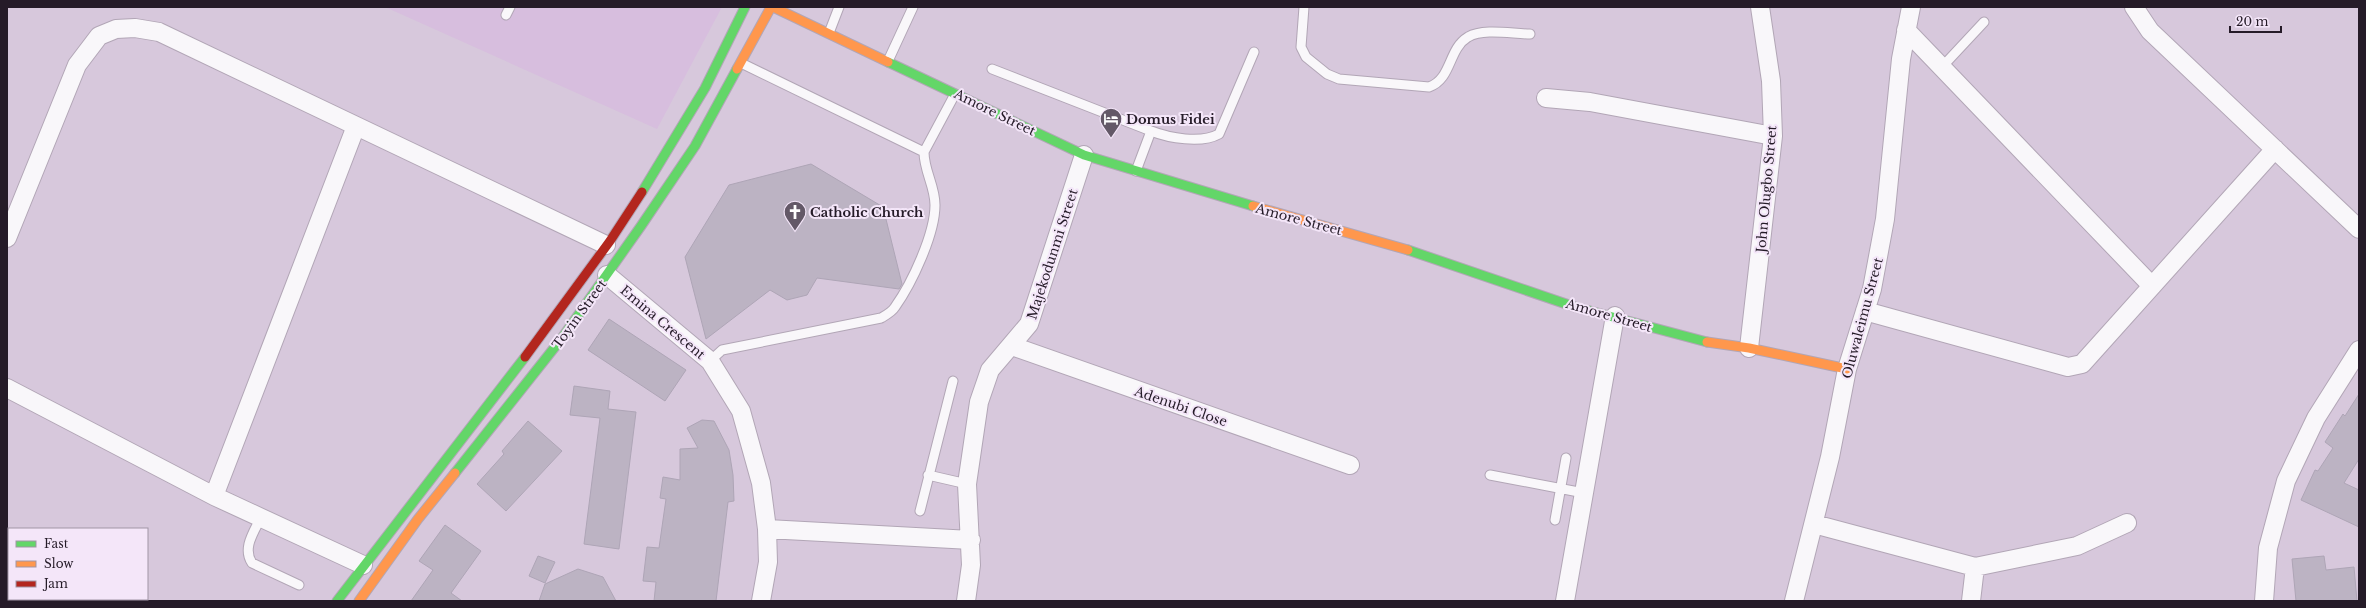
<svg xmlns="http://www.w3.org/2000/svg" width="2366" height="608" viewBox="0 0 2366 608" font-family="'Libre Baskerville',serif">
<rect width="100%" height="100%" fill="#d7c8dc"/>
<!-- built -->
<path fill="#d7bede" d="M385,7H722L657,129Z"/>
<!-- building -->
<path fill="#bcb3c3" stroke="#aea5b6" d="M811,164L883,207L902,284L899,289L817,278L807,295L787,300L770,290L706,339L685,257L729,185Z
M609,319L686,370L665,401L588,350Z
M574,386L610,391L608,409L636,412L619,549L584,544L600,418L570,415Z
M2359,394V459L2344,483L2359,490V527L2301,500L2315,470L2318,471L2333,448L2325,442L2343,414L2345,416Z
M702,420L714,421L729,450L733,475L734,501L728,502L716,601H654L656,582L643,581L647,547L659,548L666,499L660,498L663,477L680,480V449L698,448L687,428Z
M528,421L562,451L506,511L477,484L504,454L502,451Z
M445,525L481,551L451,593L462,601H411L433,570L419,561Z
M538,556L555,562L545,583L529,576Z
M2324,556L2326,570L2354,567L2357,601H2296L2292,559Z
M578,569L603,577L616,601H539L545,584Z"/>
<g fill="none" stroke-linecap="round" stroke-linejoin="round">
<!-- lane casing -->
<g stroke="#b2a6b6" stroke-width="11">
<path id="lane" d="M1304,7L1301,47L1306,57L1327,74L1339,79L1429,87C1452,79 1448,49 1468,37C1484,28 1512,34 1530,34
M506,15L510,7
M829,33L839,7
M888,61L913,7
M741,63L924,152L955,94
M1942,67L1984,22
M992,69L1151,131
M1136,171L1151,131C1169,138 1201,144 1219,134L1254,52
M710,361L722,350L881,318C886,315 892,312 895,307C912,283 935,234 935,205C935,186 924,171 924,152
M928,475L967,484
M1490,475L1584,493
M920,511L953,381
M261,517C254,532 242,548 252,563L299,585
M1555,520L1566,458"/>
</g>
<!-- street casing -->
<g stroke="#b2a6b6" stroke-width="20">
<path id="street" d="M2134,7L2150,31L2359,229
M1906,30L2151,285
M1546,98L1590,102L1773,136
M7,238L77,65L99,36L116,29L135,28L159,32L606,245
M607,275L710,361L741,411L761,483L767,529L768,562L761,601
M1865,311L2068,367L2082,364L2275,149
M1012,346L1350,465
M1749,348L1773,136L1771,81L1760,7
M7,388L214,496L363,565
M214,496L356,126
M1814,524L1975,567L2077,546L2127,523
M767,529L971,540
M966,601L971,565L967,484L979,402L990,370L1029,324L1084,155
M1565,601L1615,316
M1794,601L1830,457L1847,369L1872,289L1885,219L1901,59L1911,7
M1971,601L1975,567
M2264,601L2268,548L2286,481L2316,418L2359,350"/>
</g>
<!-- fast casing -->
<g stroke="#b2a6b6" stroke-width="11">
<path id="fast" d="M888,62L1084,155L1253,206
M642,192L705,88L745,7
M1408,250L1575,307L1707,342
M455,473L562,338L641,226L695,146L737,69
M337,601L525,357"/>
</g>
<!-- slow casing -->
<g stroke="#b2a6b6" stroke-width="11">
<path id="slow" d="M773,7L888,62
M737,69L771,7
M1253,206L1408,250
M1707,342L1749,348L1847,369
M359,601L418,519L455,473"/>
</g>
<!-- jam casing -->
<g stroke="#b2a6b6" stroke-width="11">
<path id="jam" d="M525,357L610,241L642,192"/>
</g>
<!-- lane -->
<use href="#lane" stroke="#f9f7fa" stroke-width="9"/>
<!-- street -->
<use href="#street" stroke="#f9f7fa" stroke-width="18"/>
<!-- fast -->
<use href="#fast" stroke="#63d668" stroke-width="9"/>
<!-- slow -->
<use href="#slow" stroke="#ff974d" stroke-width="9"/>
<!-- jam -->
<use href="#jam" stroke="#b3261e" stroke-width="9"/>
</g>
<!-- icons -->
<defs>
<g id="hotel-pin" transform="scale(1.15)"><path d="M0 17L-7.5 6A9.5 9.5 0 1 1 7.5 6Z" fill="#635867" stroke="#f4e6f9"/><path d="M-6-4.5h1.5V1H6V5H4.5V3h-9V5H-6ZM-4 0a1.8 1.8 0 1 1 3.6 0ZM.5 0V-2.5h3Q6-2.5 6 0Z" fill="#fff"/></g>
<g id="church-pin" transform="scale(1.15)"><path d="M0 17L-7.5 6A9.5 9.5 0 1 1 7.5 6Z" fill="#635867" stroke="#f4e6f9"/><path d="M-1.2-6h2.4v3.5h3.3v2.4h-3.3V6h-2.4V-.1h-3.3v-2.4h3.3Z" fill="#fff"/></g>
</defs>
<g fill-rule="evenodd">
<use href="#hotel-pin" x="1111" y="119"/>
<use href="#church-pin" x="795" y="212"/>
</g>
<g text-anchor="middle" stroke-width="4" stroke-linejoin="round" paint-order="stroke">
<!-- street labels -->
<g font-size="13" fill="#251b28" stroke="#f4e6f9">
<text transform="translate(995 112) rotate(26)" y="5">Amore Street</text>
<text transform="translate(1766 189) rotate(-85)" y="5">John Olugbo Street</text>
<text transform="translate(1299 219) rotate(15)" y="5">Amore Street</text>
<text transform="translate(1052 254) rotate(-72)" y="5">Majekodunmi Street</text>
<text transform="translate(579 314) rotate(-54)" y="5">Toyin Street</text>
<text transform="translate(1609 315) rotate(16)" y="5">Amore Street</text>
<text transform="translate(1862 318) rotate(-75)" y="5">Oluwaleimu Street</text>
<text transform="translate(663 322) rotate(40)" y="5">Emina Crescent</text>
<text transform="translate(1181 406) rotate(19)" y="5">Adenubi Close</text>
</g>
<!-- poi labels -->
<g font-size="13" font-weight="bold" fill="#251b28" stroke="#f4e6f9" text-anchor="start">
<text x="1126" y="124">Domus Fidei</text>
<text x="810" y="217">Catholic Church</text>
</g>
</g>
<!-- border -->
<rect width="2366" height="608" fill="none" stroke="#251b28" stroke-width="16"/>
<!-- legend -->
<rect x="8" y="528" width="140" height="72" fill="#f4e6f9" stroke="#a195a5"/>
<rect x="16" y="541" width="20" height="6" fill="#63d668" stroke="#a195a5"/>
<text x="44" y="548" font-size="12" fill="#251b28">Fast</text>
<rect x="16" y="561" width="20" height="6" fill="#ff974d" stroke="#a195a5"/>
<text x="44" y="568" font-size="12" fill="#251b28">Slow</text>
<rect x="16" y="581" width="20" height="6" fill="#b3261e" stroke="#a195a5"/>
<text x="44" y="588" font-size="12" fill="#251b28">Jam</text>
<!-- scale -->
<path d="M2230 26v6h51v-6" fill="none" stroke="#251b28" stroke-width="2"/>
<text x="2236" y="26" font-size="12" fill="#251b28" stroke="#f4e6f9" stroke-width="3" paint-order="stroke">20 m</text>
</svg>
